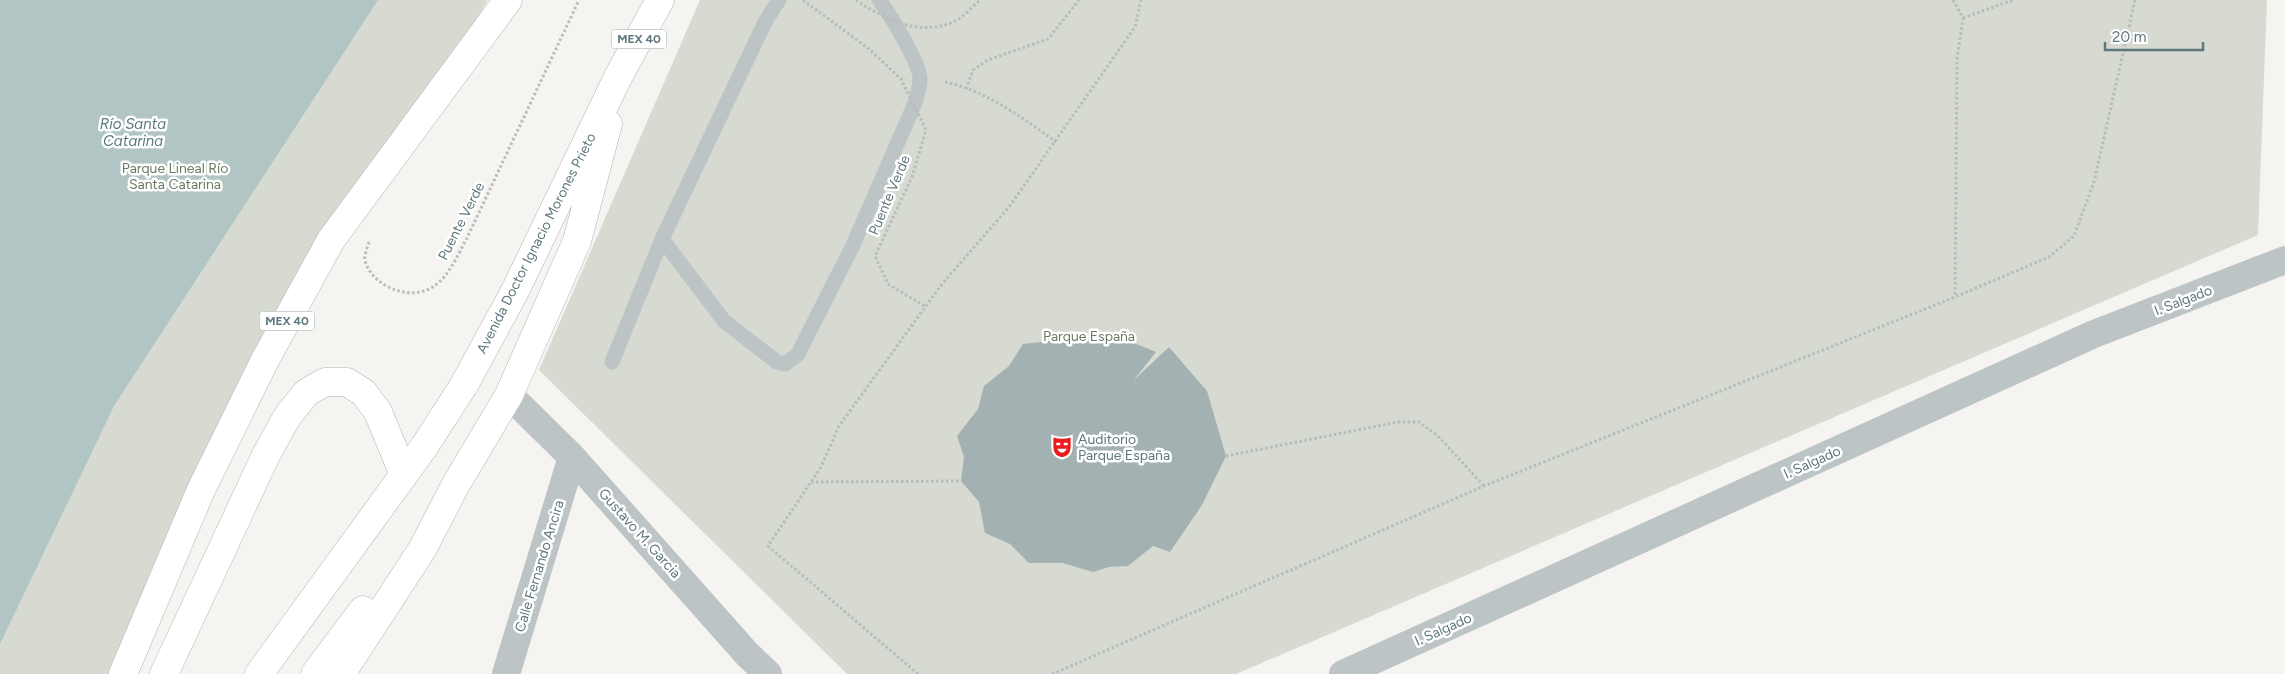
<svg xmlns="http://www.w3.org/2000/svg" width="2285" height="674" viewBox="0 0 2285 674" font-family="Figtree,sans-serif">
<rect width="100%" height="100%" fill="#f5f4f1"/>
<!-- green -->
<path fill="#d6dad0" d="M0,0H488L293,316L214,461L109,674H0Z
M700,0H2267L2258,235L1236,674H847L539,370Z"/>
<!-- water -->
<path fill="#b2c5c5" d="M0,0H378L114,406L0,644Z"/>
<!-- building -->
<path fill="#a4b1b3" d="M1087,337L1124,339L1156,352L1133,381L1169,347L1207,391L1226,456L1202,505L1170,552L1153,546L1128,566L1109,567L1093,572L1063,563H1029L1010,544L985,533L979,502L961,481L964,457L957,436L978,409L984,386L1009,366L1023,344Z"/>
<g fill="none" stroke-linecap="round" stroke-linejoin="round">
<!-- highway casing -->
<g stroke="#aeb5b7" stroke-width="29">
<path id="highway" d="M123,674L201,490L265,360L331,240L508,0
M164,674L266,455L287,417L306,393L325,382H347L364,393L378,412L404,475
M259,674L424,447L464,385L515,291L618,77L660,0
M315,674L363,610
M341,674L423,548L455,486L509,395L577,241L608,124"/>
</g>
<!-- path -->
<path stroke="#b7bcbd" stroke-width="3" stroke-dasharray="2.5 2.5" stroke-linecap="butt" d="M1953,0L1963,18L1957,59L1955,297
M1963,18L2013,0
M945,82C985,90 1023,118 1056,142
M966,89L973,70L988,60L1048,39L1079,0
M369,242C367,248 364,256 365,261C372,285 405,299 427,290C447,282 457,256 467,238L579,0
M1226,456L1398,422H1419L1438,436L1484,486
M811,482L961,481
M918,674L768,546L821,467L839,426L942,284L1009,207L1135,27L1141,0
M1052,674L1484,486L1955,297L2049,257L2074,236L2094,182L2135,0"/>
<!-- lane -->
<path stroke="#bdc4c6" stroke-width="15" d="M662,239L724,321L777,362L785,364L798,354L853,245L915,103C917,95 920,87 920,80C921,64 889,13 879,0
M612,362L662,239L765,22L779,0"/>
<!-- street -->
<path stroke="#bdc4c6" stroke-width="28" d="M509,395L572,457L747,654L768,674
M506,674L572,457
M1343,674L2094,334L2285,260"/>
<!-- highway -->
<use href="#highway" stroke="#fff" stroke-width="28"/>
<!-- path-bridge -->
<path stroke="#b7bcbd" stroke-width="3" stroke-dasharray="2.5 2.5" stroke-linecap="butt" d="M803,0L869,49L901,79L926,130L912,177L875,256L888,284L926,307
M856,0C884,19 919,37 953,22C963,18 972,7 980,0"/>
</g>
<!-- icons -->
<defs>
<g id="theatre-bare" transform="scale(1.725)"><path d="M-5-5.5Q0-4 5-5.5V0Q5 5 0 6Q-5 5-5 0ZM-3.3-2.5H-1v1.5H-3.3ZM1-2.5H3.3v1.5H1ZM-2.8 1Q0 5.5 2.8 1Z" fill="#ea1c1e" stroke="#fff" stroke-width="2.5" paint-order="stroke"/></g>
</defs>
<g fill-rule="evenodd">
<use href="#theatre-bare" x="1062" y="447"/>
</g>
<g text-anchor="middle" stroke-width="5" stroke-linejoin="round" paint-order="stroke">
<!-- shield labels -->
<g fill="#fff" stroke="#8ea0a4" stroke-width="1">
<rect x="611.5" y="29.5" width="55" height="19" rx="4"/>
<rect x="259.5" y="311.5" width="55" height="19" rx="4"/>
</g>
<g font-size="12" font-weight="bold" fill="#5e787d">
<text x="639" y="43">MEX 40</text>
<text x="287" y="325">MEX 40</text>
</g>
<!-- park labels -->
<g font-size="14" fill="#6c7a62" stroke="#fff">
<text x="175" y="173">Parque Lineal Río<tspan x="175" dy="16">Santa Catarina</tspan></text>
<text x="1089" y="341">Parque España</text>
</g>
<!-- street labels -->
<g font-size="14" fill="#5e787d" stroke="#fff">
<text transform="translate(889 195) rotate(-67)" y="5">Puente Verde</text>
<text transform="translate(461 221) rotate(-63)" y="5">Puente Verde</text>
<text transform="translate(536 243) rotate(-63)" y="5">Avenida Doctor Ignacio Morones Prieto</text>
<text transform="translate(2183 300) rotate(-21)" y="5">I. Salgado</text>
<text transform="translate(1812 462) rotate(-24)" y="5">I. Salgado</text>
<text transform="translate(640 533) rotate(48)" y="5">Gustavo M. Garcia</text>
<text transform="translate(539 566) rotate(-73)" y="5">Calle Fernando Ancira</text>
<text transform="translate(1443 629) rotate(-24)" y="5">I. Salgado</text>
</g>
<!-- poi labels -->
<g font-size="14" fill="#5e787d" stroke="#fff" text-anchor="start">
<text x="1078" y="444">Auditorio<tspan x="1078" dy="16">Parque España</tspan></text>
</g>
<!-- water labels -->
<g font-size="15" font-style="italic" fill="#597879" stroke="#fff">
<text x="133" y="129">Río Santa<tspan x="133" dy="17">Catarina</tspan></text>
</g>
</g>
<!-- scale -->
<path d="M2105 42v8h98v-8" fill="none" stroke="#5e787d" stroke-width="2.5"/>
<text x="2112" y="42" font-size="15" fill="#5e787d" stroke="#ffffff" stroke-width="4" paint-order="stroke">20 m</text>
</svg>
